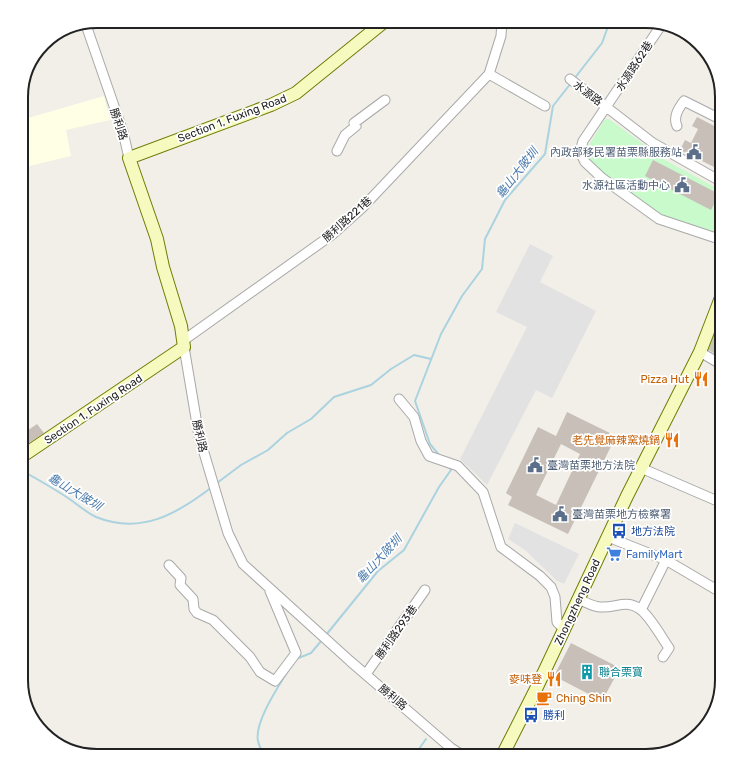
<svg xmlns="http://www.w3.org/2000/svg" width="743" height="777" viewBox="0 0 743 777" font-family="Rubik,'Noto Sans TC',sans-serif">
<rect width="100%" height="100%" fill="#f2efe9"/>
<!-- education -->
<path fill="#ffffe5" d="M104,96L110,120L66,130L71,156L21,168V120Z"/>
<!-- construction -->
<path fill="#c7c7b4" d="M715,326L722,330V358L707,349Z"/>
<!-- park -->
<path fill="#c8facc" d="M605,119H609L665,160L722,191V236L667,221L588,166L584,153Z"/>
<!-- parking -->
<path fill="#e2e2e2" d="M530,244L553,256L540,282L596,311L552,398L536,390L487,485L460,459L527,327L496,312Z
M515,523L579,554L564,584L557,581L525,550L508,539Z"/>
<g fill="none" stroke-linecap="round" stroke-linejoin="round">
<!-- stream -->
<path stroke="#aad3df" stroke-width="2" d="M574,79L602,43L610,21
M439,455L430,444L415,401L441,334L462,296L482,269L485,239L505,200L545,154L553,106L571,83
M21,470C37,479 53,488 68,498C77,504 87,513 96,517C141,535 177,514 212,487
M217,483L241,465L268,450L287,433L311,419L334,397L371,385L391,369L414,355L431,359
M326,635L378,571L404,550L439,487L451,470L448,466
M296,659L311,653L322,640
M264,756C262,751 259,746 258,741C254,722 279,686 289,669
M414,756L426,739"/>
</g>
<!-- building -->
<path fill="#c7bfb8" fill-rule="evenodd" d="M697,117L722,130V171L680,150L685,140L691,143L698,129L692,126Z
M653,160L719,194L711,210L645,176Z
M567,412L616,436L568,534L508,505L512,497L506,493L538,427L556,436ZM561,444L580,454L556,505L536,495Z
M37,424L44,433L21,448V435Z
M571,643L620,668L602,701L554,676Z"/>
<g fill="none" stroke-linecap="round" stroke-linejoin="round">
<!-- street casing -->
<g stroke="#a9a9a9" stroke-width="11">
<path id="street" d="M502,21L501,36L489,74L545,106
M662,24L583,141L580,152L585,162L602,178L659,219L722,240
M86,25L123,132L129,158
M570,79L653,143L722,182
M677,126C673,117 678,109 684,101L722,120
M337,151L345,135L356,126L354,123L385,100
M184,340L333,234L362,208L489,74
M184,347L199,436L228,533L243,564L350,661L451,748L464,756
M700,352L722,365
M399,399L414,417L421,441L429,456L458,466L483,492L501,547L540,576L551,587L555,597L557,622L564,629
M641,468L722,503
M608,537L666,560L722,593
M169,565L181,578L180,585L193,599L194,609L197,613L213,620L250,657L260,672L275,681L296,653L270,591
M717,590L722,581
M578,599C586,602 593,607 601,607C616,608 626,599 640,609C650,616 662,638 669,648L663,657
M641,610L666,560
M366,674L425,590
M713,716L715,710"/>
</g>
<!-- secondary casing -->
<g stroke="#707d05" stroke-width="14">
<path id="secondary" d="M21,457L184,347L181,326L163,267L157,239L129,158L271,105L296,93L385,21
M502,756L536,689L627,496L700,352L722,295"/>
</g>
<!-- street -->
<use href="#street" stroke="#fff" stroke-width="9"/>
<!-- secondary -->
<use href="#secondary" stroke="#f7fabf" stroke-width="12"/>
</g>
<!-- icons -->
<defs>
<g id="civic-bare" transform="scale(1.2)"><path d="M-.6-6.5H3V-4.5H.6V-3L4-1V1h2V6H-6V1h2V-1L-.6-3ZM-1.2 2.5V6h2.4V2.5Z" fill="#5c6f8a" stroke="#fff" stroke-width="2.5" paint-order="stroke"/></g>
<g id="restaurant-bare" transform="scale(1.2)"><path d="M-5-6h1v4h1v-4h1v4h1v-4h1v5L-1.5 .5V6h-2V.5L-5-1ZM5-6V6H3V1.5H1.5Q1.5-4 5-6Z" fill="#e8710a" stroke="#fff" stroke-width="2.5" paint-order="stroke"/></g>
<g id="bus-bare" transform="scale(1.2)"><path d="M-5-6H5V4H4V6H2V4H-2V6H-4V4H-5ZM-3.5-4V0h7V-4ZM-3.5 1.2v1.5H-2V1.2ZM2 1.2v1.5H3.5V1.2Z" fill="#1a4fb4" stroke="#fff" stroke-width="2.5" paint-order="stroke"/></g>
<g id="supermarket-bare" transform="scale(1.2)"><path d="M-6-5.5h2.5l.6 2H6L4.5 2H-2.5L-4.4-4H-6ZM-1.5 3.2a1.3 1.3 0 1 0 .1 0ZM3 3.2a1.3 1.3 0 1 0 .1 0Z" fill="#3f7fe0" stroke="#fff" stroke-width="2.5" paint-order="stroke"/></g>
<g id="building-bare" transform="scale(1.2)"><path d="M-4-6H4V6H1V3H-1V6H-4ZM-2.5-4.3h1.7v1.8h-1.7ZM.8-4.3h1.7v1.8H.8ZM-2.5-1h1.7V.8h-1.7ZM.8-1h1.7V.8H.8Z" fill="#0f9aa8" stroke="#fff" stroke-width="2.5" paint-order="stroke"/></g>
<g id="cafe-bare" transform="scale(1.2)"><path d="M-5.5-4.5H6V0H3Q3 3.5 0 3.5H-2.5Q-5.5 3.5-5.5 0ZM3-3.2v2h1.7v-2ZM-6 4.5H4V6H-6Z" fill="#e8710a" stroke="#fff" stroke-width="2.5" paint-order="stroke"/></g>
</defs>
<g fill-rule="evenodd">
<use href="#civic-bare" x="694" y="152"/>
<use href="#civic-bare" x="682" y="185"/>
<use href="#restaurant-bare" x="701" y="379"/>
<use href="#restaurant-bare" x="672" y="440"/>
<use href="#civic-bare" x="535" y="465"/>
<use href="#civic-bare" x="560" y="514"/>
<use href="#bus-bare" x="619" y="531"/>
<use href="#supermarket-bare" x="614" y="554"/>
<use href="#building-bare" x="587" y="672"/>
<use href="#restaurant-bare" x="554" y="679"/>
<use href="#cafe-bare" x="544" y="698"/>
<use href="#bus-bare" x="531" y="715"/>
</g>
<g text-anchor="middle" stroke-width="3.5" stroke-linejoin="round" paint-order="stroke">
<!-- street labels -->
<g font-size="11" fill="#222" stroke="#fff">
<text transform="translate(634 66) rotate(-57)" y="4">水源路62巷</text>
<text transform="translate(588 93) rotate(37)" y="4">水源路</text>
<text transform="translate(232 118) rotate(-21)" y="4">Section 1, Fuxing Road</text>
<text transform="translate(119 124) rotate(72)" y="4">勝利路</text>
<text transform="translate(347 219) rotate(-42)" y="4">勝利路221巷</text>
<text transform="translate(93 409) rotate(-34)" y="4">Section 1, Fuxing Road</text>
<text transform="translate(200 436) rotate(77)" y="4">勝利路</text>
<text transform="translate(577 602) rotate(-65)" y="4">Zhongzheng Road</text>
<text transform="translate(396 632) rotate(-55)" y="4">勝利路293巷</text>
<text transform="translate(393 697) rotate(40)" y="4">勝利路</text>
</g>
<!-- service labels -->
<g font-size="11" fill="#4e5e75" stroke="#fff" text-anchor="end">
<text x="682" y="156">內政部移民署苗栗縣服務站</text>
<text x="670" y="189">水源社區活動中心</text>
<text x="547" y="469" text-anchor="start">臺灣苗栗地方法院</text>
<text x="572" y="518" text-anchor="start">臺灣苗栗地方檢察署</text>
</g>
<!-- food labels -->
<g font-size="11" fill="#c56008" stroke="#fff" text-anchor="end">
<text x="689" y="383">Pizza Hut</text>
<text x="660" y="444">老先覺麻辣窯燒鍋</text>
<text x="542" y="683">麥味登</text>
<text x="556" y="702" text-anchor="start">Ching Shin</text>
</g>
<!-- transit labels -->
<g font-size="11" fill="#164399" stroke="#fff" text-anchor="start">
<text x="631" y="535">地方法院</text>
<text x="543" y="719">勝利</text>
</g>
<!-- shop labels -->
<g font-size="11" fill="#366cbe" stroke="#fff" text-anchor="start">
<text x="626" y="558">FamilyMart</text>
</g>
<!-- culture labels -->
<g font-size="11" fill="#0d838f" stroke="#fff" text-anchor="start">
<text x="599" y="676">聯合栗寶</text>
</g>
<!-- water labels -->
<g font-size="12" font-style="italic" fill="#4a7aab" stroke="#fff">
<text transform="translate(517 173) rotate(-52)" y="4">龜山大陂圳</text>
<text transform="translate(75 492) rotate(31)" y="4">龜山大陂圳</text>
<text transform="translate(379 559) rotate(-47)" y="4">龜山大陂圳</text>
</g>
</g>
<!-- crop -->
<path d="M0 0H743V777H0ZM97 28H646A69 69 0 0 1 715 97V680A69 69 0 0 1 646 749H97A69 69 0 0 1 28 680V97A69 69 0 0 1 97 28Z" fill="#fff" fill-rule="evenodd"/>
<path fill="none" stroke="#222" stroke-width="2" d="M97 28H646A69 69 0 0 1 715 97V680A69 69 0 0 1 646 749H97A69 69 0 0 1 28 680V97A69 69 0 0 1 97 28Z"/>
</svg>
